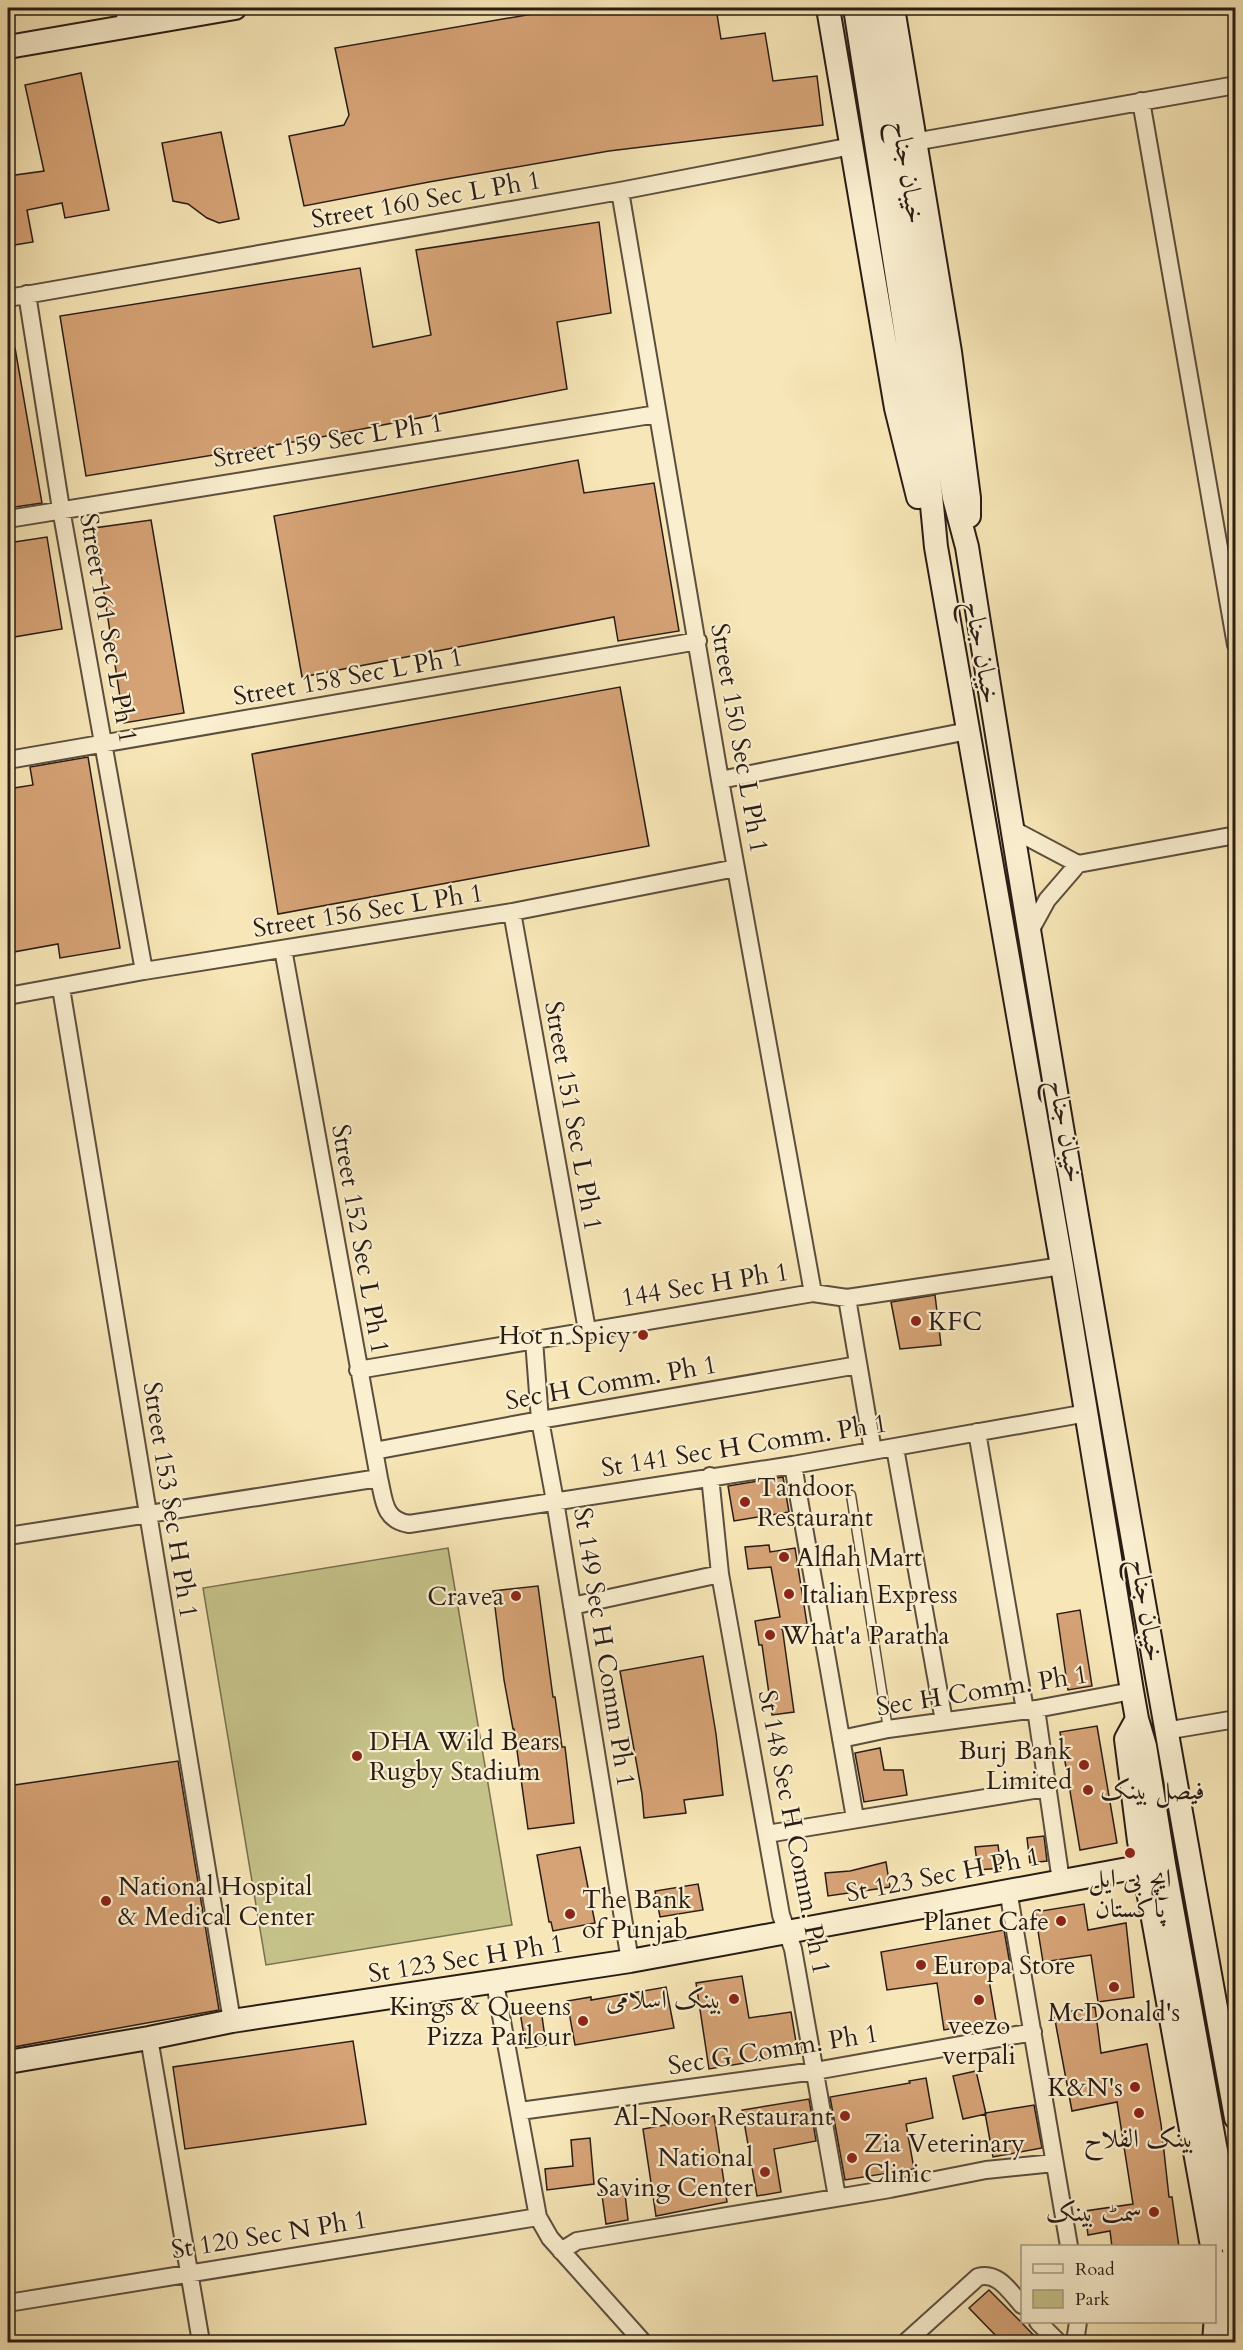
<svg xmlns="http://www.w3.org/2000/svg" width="1243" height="2350" viewBox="0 0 1243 2350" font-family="Cardo,Amiri,serif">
<rect width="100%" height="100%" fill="#f7e6b7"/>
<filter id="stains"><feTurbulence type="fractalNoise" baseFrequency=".00333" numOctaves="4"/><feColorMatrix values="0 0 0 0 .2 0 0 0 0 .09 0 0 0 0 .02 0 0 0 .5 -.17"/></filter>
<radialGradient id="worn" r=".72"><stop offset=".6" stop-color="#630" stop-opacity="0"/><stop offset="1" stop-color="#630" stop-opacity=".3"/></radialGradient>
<!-- green -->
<path fill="#c5c289" stroke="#776f4f" stroke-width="1.5" d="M448,1548L512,1925L266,1965L203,1588Z"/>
<!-- building -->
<path fill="#d6a376" stroke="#291c15" stroke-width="1.5" d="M567,8H716L721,39L765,33L773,81L817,76L823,125L609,151L429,182L304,206L289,136L344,125L349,115L335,48Z
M81,73L109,210L65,218L62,203L27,210L33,242L8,246V176L44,171L25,85Z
M221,132L239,219L219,223L207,218L188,204L173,201L162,143Z
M599,222L611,313L557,322L567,389L311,439L86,476L60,316L360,268L373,347L431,335L416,250Z
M15,348L42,503L8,508V349Z
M578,460L584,493L654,483L679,631L618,641L614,617L302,677L274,516Z
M151,520L184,713L124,723L94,528Z
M47,537L62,629L8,638V543Z
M620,687L649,846L278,914L252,754Z
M88,757L120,948L60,958L58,944L8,953V789L33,785L30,767Z
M935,1295L941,1345L900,1349L891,1302Z
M783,1477L789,1512L734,1521L728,1486Z
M769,1545L770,1552L795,1548L807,1624L782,1629V1626L794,1712L772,1715L762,1645H759L755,1621L780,1617L771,1567L748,1569L745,1547Z
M538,1586L553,1697H555L562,1747H565L574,1823L528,1829L514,1729H513L504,1680L493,1591Z
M1080,1610L1092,1686L1068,1690L1057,1614Z
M703,1656L716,1734L723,1795L684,1800L686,1813L644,1818L642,1794L620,1671Z
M1097,1726L1117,1843L1080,1850L1060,1732Z
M880,1748L884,1770H903L907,1795L864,1802L855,1753Z
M178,1761L219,2010L8,2048V1786Z
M1044,1836L1047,1861L1030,1863L1027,1838Z
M998,1845L1001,1868L978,1870L975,1847Z
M580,1847L595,1923L553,1931L551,1922H549L537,1855Z
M886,1862L890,1887L828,1896L825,1873L850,1871Z
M698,1884L703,1910L660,1917L655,1891Z
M1084,1904L1088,1930L1126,1923L1134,1997L1098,2002L1091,1955L1043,1962L1035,1912Z
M1004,1930L1011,1970L988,1974L996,2021L944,2030L937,1983L887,1990L881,1952Z
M742,1976L749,2018L791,2012L798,2054L709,2069L696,1983Z
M666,1987L674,2028L575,2045L567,2001L591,1997V2000Z
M1095,2007L1101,2053L1147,2044L1161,2124L1169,2197H1172L1179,2247H1112L1110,2231L1088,2235L1085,2211L1133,2204L1117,2102L1072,2111L1057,2031L1054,2014Z
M541,2009L546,2045L526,2048L520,2012Z
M353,2041L366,2124L185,2149L173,2067Z
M976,2071L986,2114L963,2119L953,2076Z
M926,2078L933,2118L906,2124L914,2169L845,2180L830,2097L910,2083L909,2081Z
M809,2099L816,2141L774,2149L781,2192L757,2196L742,2110Z
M1034,2105L1042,2148L993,2157L985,2113Z
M714,2116L727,2202L656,2216L643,2129Z
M590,2138L594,2184L547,2190L545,2169L573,2166L571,2140Z
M624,2185L628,2220L606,2224L601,2188Z
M989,2290L1021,2322L1041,2343H1003L969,2308Z"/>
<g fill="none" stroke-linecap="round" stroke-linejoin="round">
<!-- lane casing -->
<g stroke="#5c4e3e" stroke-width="11">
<path id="lane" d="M851,1495L888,1729"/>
</g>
<!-- street casing -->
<g stroke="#5c4e3e" stroke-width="20">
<path id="street" d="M124,8L127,27
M1141,101L1236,645
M914,142L1236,85
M620,191L720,780L813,1293
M27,294L61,509L144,971
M8,298L620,191L852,146
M8,519L657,414
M8,760L698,641
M720,780L968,731
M1012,829L1078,864
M512,912L587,1330
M1029,933L1047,900L1078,864L1236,835
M283,949L379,1478C384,1499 383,1520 409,1524L793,1465L1087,1413
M61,988L232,2021
M8,996L144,971L512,912L736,868
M847,1298L873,1451
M534,1340L540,1420L555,1501L630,1961
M358,1370L813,1293L847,1298L1062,1266
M977,1432L1025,1710
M895,1448L944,1721
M374,1451L540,1420L858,1365
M793,1465L855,1818
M710,1476L720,1574L781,1915L793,1949L837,2197
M8,1536L379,1478
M572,1606L720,1574
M1036,1709L1061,1881
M1165,1731L1236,1719
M841,1739L888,1729L1036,1709L1132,1691
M767,1834L1046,1788
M1008,1890L1069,2246
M495,1983L538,2217L550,2238L643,2342
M149,2038L201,2342
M520,2111L815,2071L1033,2032
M561,2251L577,2241L890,2189L986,2170L1054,2163
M8,2303L538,2217
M1038,2322L1058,2342
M906,2342L978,2277C998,2271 1010,2292 1022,2305
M1075,2342L1078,2322"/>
</g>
<!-- secondary casing -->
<g stroke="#291c15" stroke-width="26">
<path id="secondary" d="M828,8L896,408L918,497
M855,8L931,495L936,547L1062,1266L1132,1691L1137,1719L1145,1746L1164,1864L1236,2261
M872,8L954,498L967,547C1050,1072 1141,1595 1236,2118
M893,8L950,352L969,498V516
M8,47L235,8
M1137,1719L1126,1739L1139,1841L1212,2246
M8,2062L149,2038L232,2021L630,1961L1144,1866
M1214,2259L1236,2333
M1214,2342L1218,2290"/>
</g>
<!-- lane -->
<use href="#lane" stroke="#faefd0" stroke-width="8"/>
<!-- street -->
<use href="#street" stroke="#faefd0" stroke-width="16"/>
<!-- secondary -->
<use href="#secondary" stroke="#faefd0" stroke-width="22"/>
</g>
<!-- markers -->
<g fill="#8f2418" stroke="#faefd0" stroke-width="2">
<circle cx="916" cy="1321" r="6"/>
<circle cx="643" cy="1335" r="6"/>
<circle cx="745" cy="1502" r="6"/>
<circle cx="784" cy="1557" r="6"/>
<circle cx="789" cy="1594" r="6"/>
<circle cx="516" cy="1596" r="6"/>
<circle cx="770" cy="1635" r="6"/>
<circle cx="357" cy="1756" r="6"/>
<circle cx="1084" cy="1765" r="6"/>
<circle cx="1088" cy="1790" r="6"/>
<circle cx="1130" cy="1853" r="6"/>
<circle cx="106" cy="1901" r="6"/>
<circle cx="570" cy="1914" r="6"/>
<circle cx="1061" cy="1921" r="6"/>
<circle cx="921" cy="1965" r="6"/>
<circle cx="1114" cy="1987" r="6"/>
<circle cx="734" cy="1999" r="6"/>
<circle cx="979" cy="2000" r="6"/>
<circle cx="583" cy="2021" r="6"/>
<circle cx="1135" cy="2087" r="6"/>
<circle cx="1139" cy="2113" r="6"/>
<circle cx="845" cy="2116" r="6"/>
<circle cx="852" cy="2158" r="6"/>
<circle cx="765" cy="2172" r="6"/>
<circle cx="1154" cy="2212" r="6"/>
</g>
<g text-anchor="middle" stroke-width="4.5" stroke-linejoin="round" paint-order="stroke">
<!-- street labels -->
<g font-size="26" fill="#291c15" stroke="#faefd0">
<text transform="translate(909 172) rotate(81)" y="9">خیبان جناح</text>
<text transform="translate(426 199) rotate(-10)" y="9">Street 160 Sec L Ph 1</text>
<text transform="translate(328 440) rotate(-9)" y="9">Street 159 Sec L Ph 1</text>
<text transform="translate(109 628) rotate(80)" y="9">Street 161 Sec L Ph 1</text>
<text transform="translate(983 652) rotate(80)" y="9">خیبان جناح</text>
<text transform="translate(348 676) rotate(-10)" y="9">Street 158 Sec L Ph 1</text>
<text transform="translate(740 738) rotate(80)" y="9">Street 150 Sec L Ph 1</text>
<text transform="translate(368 910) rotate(-9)" y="9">Street 156 Sec L Ph 1</text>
<text transform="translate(574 1116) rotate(80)" y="9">Street 151 Sec L Ph 1</text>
<text transform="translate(1067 1131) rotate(80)" y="9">خیبان جناح</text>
<text transform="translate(361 1239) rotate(80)" y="9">Street 152 Sec L Ph 1</text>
<text transform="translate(705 1284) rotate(-9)" y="9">144 Sec H Ph 1</text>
<text transform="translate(611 1382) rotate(-10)" y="9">Sec H Comm. Ph 1</text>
<text transform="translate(744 1445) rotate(-9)" y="9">St 141 Sec H Comm. Ph 1</text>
<text transform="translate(171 1500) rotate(81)" y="9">Street 153 Sec H Ph 1</text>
<text transform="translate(1148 1610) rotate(81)" y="9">خیبان جناح</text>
<text transform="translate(605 1647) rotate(81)" y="9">St 149 Sec H Comm Ph 1</text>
<text transform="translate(982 1690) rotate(-9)" y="9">Sec H Comm. Ph 1</text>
<text transform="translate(795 1832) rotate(79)" y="9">St 148 Sec H Comm. Ph 1</text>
<text transform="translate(943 1874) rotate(-11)" y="9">St 123 Sec H Ph 1</text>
<text transform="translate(466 1958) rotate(-9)" y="9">St 123 Sec H Ph 1</text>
<text transform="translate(773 2049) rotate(-9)" y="9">Sec G Comm. Ph 1</text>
<text transform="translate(269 2234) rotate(-9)" y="9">St 120 Sec N Ph 1</text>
</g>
<!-- poi labels -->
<g font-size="26" fill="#291c15" stroke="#faefd0" text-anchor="start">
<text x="928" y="1330">KFC</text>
<text x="631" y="1344" text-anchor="end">Hot n Spicy</text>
<text x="757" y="1496">Tandoor<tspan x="757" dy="30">Restaurant</tspan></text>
<text x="796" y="1566">Alflah Mart</text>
<text x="801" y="1603">Italian Express</text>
<text x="504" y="1605" text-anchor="end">Cravea</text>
<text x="782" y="1644">What'a Paratha</text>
<text x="369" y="1750">DHA Wild Bears<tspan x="369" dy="30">Rugby Stadium</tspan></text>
<text x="1072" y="1759" text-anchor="end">Burj Bank<tspan x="1072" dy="30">Limited</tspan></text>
<text x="1100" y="1799">فیصل بینک</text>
<text x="1130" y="1887" text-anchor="middle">ایچ بی ایل<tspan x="1130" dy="30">پاکستان</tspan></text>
<text x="118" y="1895">National Hospital<tspan x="118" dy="30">&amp; Medical Center</tspan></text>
<text x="582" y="1908">The Bank<tspan x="582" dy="30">of Punjab</tspan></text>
<text x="1049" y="1930" text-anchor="end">Planet Cafe</text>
<text x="933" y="1974">Europa Store</text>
<text x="722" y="2008" text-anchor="end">بینک اسلامی</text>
<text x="571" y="2015" text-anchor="end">Kings &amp; Queens<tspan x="571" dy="30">Pizza Parlour</tspan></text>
<text x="1114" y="2021" text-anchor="middle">McDonald's</text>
<text x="979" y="2034" text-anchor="middle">veezo<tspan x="979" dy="30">verpali</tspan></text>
<text x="1123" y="2096" text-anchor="end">K&amp;N's</text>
<text x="833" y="2125" text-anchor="end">Al-Noor Restaurant</text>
<text x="1139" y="2147" text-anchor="middle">بینک الفلاح</text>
<text x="864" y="2152">Zia Veterinary<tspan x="864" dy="30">Clinic</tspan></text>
<text x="753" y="2166" text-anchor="end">National<tspan x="753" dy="30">Saving Center</tspan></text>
<text x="1142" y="2221" text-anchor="end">سمٹ بینک</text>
</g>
</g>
<!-- margin -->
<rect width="1243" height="2350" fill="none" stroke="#f7e6b7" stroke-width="30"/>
<rect x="9" y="9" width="1225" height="2332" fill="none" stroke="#291c15" stroke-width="3"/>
<rect x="15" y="15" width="1213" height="2320" fill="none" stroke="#291c15" stroke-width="1.5"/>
<!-- legend -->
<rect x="1021" y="2245" width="195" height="78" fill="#faefd0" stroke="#a69b85" stroke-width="1.5"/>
<rect x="1033" y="2264" width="30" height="9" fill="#faefd0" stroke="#a69b85" stroke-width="1.5"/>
<text x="1075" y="2275" font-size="18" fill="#291c15">Road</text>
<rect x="1033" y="2290" width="30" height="18" fill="#c5c289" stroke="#a69b85" stroke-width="1.5"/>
<text x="1075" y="2305" font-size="18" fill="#291c15">Park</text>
<rect width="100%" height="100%" filter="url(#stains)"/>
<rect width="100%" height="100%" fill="url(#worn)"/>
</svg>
